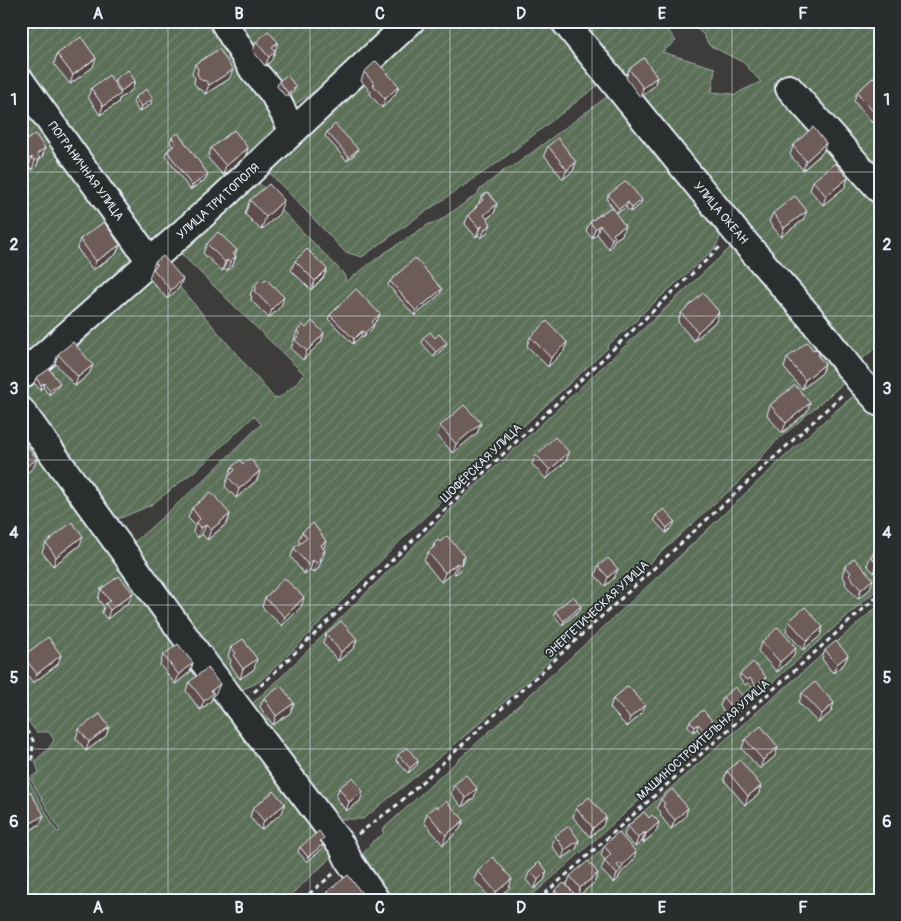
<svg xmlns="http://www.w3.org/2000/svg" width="901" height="921" viewBox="0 0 901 921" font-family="Pangolin,sans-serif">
<defs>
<pattern id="garden-furrows" width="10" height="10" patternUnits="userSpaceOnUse" patternTransform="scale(1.25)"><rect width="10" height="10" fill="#5b6f59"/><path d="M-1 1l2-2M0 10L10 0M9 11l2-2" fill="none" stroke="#738472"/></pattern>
</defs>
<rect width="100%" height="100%" fill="#3e3b3b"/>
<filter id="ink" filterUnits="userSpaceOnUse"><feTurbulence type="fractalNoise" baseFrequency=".02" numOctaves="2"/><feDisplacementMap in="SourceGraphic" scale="10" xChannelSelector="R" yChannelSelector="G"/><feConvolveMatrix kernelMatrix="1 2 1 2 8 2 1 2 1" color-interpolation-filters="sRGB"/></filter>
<g filter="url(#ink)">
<!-- garden -->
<path fill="url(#garden-furrows)" stroke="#a2b0a8" d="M21,21H217L282,128L154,245L21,72Z
M232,21H396L363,57L289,109Z
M422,21H549L598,85L500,161L419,216L362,257L345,252L265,168Z
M575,21H678L667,29L676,41L662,52L715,68L712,92L733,94L734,96L741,91L761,82L744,63L709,45L703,34L688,21H880V344L861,360L850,359Z
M21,94L138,256L21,363Z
M608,96L721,229L719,240L715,248L637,318L638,319L607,346L608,348L417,524L286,657L259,682L239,691L130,546L203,481L261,424L254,416L201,466L151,505L116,520L31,406L27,396L26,385L160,264L274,398L276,397L279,398L298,382V380L304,374L177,250L255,179L266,190L264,192L342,272L345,277L346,282L380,256L429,224L439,221L479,193L478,191L507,168H511Z
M732,246L738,247L846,381L773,444L739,482V483L717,501L644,568L573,639L511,696L446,752L363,819H337L248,707L275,683L456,504Z
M852,397H865L880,414V587L527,900H393L363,854L373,841L384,834L382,830C477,742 574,656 668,567C729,510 788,451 852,397Z
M21,424L335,854L285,900H21V780L28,779L57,832L60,831L30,778L39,772L35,761L49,748L54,740L49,732H36L21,711Z
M880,604V900H548L616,836Z"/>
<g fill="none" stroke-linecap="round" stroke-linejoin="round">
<!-- minor casing -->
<g stroke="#e8f1f8" stroke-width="30">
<path id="minor" d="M223,21L253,70L273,93L293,131
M564,21L736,232L809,316L859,380L880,403
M21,81L150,261
M789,88L880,190
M21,376L222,198L411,21
M21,410L205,664L342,846L349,861L376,900"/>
</g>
<!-- path -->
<path stroke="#e8f1f8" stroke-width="3" stroke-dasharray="5 4" stroke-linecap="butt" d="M254,692L721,246
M21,723L33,740L32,760L21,767
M358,834L397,805L842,395
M302,900L333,874
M538,900L880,594"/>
<!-- minor -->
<use href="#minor" stroke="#2a2d2e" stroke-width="26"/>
</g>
<!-- wall -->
<path fill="#5f4e4d" stroke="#e8f1f8" d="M835,21H846L839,26Z
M256,42L275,51L272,60L265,66L253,51Z
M57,54L93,67L70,84L54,64Z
M195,64L229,79L205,94L202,90L198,89L194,83L195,78L192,74Z
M629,69L657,77L654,86L640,97L626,78Z
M364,72L395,95L382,108L370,94L371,92L361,81Z
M114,80L132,90L119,99L118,103L100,115L88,97L91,88L113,82Z
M279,81L294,91L286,97L277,86Z
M857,92L880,116L872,123L854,101Z
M135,97L153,99L151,104L139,112L133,102Z
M327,132L358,149L356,153L347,161L325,136Z
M172,137L206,179L190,190L165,155L167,151L173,146L170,142Z
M826,143L823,152L803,170L790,155L793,146Z
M21,144L45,148L42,157L39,159L36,167L32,170L29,166L21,172Z
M548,146L576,162L573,171L563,179L544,155Z
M211,148L245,157L223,175L208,158Z
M848,178L845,187L823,205L810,190L813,181Z
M608,195L640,205L630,212L626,207L617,213L607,200Z
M481,197L497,204L494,213L487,219V233L481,238L478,235L476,237L465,224L468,215L474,210L476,206L479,203Z
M250,200L279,214L261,230L245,214Z
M611,207L622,235L614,240L612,246L609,249L597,234L592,238L586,231L590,222Z
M773,213L803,220L781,237L769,222Z
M80,239L120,245L116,254L93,270L77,248Z
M207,244L236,256L233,265L227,271L224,269L222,271L203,253Z
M295,261L327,269L323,278L311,290L291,270Z
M155,262L179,288L167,299L149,278Z
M390,281L442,289L440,294L415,316L388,285Z
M254,286L281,306L269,318L251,300L252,296L250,295Z
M681,313L716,321L694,341L678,322Z
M380,314L378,319L373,324L372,329L363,338L361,336L353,344L328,319L330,315Z
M306,328L324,333L321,342L303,360L291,349L297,331Z
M530,337L567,342L564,351L548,367L527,346Z
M423,338L445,347L434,357L422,343Z
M58,354L89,374L75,386L55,363Z
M818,356L822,373L802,389L784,368L787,358Z
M36,378L58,387L49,395L43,387L40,390L34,383Z
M770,405L807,412L782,433L767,415Z
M481,423L477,433L453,453L437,435L440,426Z
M569,452L566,461L546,479L532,464L536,455Z
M243,464L257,480L236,498L225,486L232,467Z
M192,508L230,514L227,523L207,540L202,534L198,538L193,532L195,525L188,518Z
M656,515L673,526L666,533L654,520Z
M302,532L323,549L325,551L318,569L314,572L310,570L304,574L291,557L294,548L300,543L298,541Z
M440,542L465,556L460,571L455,574L453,572L441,582L424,561L428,552L432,549L434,544Z
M46,543L80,545L53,566L42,552Z
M880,543V568L874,573L867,565L871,556L876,551Z
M598,566L614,578L605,586L595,575Z
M845,566L870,589L858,599L845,584L846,581L842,576Z
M101,589L129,602L107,619L102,613L104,607L98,599Z
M265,598L301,607L282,626L262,607Z
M580,610L562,625L554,615L555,611Z
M789,621L820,636L803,650L786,631Z
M326,634L357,639L354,648L338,661L323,643Z
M762,642L793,657L777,672L758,651Z
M231,647L254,669L240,679L230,664L231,660L228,656Z
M825,650L848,655L844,664L833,673L822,659Z
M163,655L193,663L190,672L175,684L160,665Z
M23,656L58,664L33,683L21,666V661Z
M740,674L765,682L755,690L748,683L745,685L739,678Z
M189,682L216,693L213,696L210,702L200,710L186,691Z
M802,693L831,712L818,723L799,703Z
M723,697L739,706L727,716L720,706Z
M264,698L294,703L290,713L273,725L260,707Z
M613,699L641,714L627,727L610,708Z
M690,721L715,724L714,729L704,737L697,729L693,732L688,726Z
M109,727L106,736L86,751L76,738L79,729Z
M745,739L778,747L775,756L760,769L742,749Z
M398,755L417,765L408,773L396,760Z
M727,771L761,786L758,795L745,805L724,780Z
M454,785L474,798L462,807L451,794Z
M339,788L360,801L346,811L336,797Z
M21,792L44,815L40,824L24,834L21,829Z
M661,799L685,817L671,829L660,815L661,812L657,808Z
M253,808L282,813L261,830L250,817Z
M576,808L603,826L590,837L573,817Z
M427,813L464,820L460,829L443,845L424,822Z
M628,826L656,832L643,843L642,841L635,847L624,835Z
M555,836L579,840L576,849L562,859L552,846Z
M323,844L322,849L307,862L298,852L300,847Z
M604,846L633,861L620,874L618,879L614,883L601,870L605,860L601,855Z
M478,871L509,888L495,900H492L474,880Z
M530,871H547L544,880L534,889L526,880Z
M598,873L594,883L577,897L580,900H551L553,896L555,890L574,894L567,885L570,876Z
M328,891L364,896L363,900H325Z"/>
<!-- shaded-wall -->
<path fill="#4d403e" stroke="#e8f1f8" d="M841,21H846L839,26Z
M278,42L275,51L272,47Z
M275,51L272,60L265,66L269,57Z
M96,58L93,67L70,84L73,75Z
M233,70L229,79L205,94L209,85Z
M657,77L654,86L640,97L643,88Z
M135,81L132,90L119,99L118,103L100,115L103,106L120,94L121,91Z
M399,86L395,95L382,108L385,99Z
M296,87L294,91L286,97L288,93Z
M153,99L151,104L139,112L141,107Z
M880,110V116L872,123L875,114Z
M826,143L823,152L803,170L806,161Z
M45,148L42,157L39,159L36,167L32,170L37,154Z
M248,148L245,157L223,175L226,166Z
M358,149L356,153L347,161L349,157Z
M32,157L29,166L21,172L24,163Z
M576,162L573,171L563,179L567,170Z
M208,174L206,179L190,190L192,186Z
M848,178L845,187L823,205L826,196Z
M284,200L279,214L261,230L266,217Z
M642,200L640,205L630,212L632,208Z
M628,202L626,207L617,213L619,209Z
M497,204L494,213L480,224L484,215Z
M807,211L803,220L781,237L784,228Z
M491,224L487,233L481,238L485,229Z
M600,225L597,234L592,238L595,229Z
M482,226L478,235L476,237L479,228Z
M625,226L622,235L614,240L612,246L609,249L613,234Z
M120,245L116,254L93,270L96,261Z
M237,250L234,259L236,256L233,265L227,271L233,254Z
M227,260L224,269L222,271L225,262Z
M327,269L323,278L311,290L315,281Z
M183,279L179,288L167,299L171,290Z
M442,289L440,294L415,316L416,311Z
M284,297L281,306L269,318L272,309Z
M719,312L716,321L694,341L698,332Z
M380,314L378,319L370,327L372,322Z
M25,321L22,330H21V323Z
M374,324L372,329L363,338L365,333Z
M362,331L361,336L353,344L354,339Z
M324,333L321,342L303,360L307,351Z
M567,342L564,351L548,367L551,358Z
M447,343L445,347L434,357L436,352Z
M825,364L822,373L802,389L805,380Z
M93,365L89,374L75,386L78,377Z
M44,383L43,387L40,390L41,385Z
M60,383L58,387L49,395L50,390Z
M810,403L807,412L782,433L786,423Z
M481,423L477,433L453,453L456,444Z
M569,452L566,461L546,479L550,470Z
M37,459L33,468L21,477V470Z
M260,471L257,480L236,498L239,489Z
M230,514L227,523L207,540L211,530Z
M675,521L673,526L666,533L667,528Z
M206,525L202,534L198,538L201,528Z
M83,536L80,545L53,566L56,557Z
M326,541L323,550L321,545Z
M325,551L318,569L314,572L320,555Z
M465,556L460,571L455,574L461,559Z
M313,560L310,570L304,574L308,565Z
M880,562V568L874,573L877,564Z
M457,563L453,572L441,582L445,573Z
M618,569L614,578L605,586L608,577Z
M873,579L870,589L858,599L861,590Z
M133,593L129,602L107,619L110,610Z
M304,597L301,607L282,626L285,617Z
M581,606L580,610L562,625L564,621Z
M823,627L820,636L803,650L807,641Z
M357,639L354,648L338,661L341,652Z
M796,648L793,657L777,672L780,662Z
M61,655L58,664L33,683L37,674Z
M848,655L844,664L833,673L837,664Z
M257,659L254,669L240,679L243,669Z
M193,663L190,672L175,684L179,675Z
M766,677L765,682L755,690L756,686Z
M220,684L216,693L213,696L210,702L200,710L204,701L211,691Z
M743,696L739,706L727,716L731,707Z
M294,703L290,713L273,725L276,716Z
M834,703L831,712L818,723L822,714Z
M645,705L641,714L627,727L630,718Z
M698,724L697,729L693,732L695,727Z
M715,724L714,729L704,737L706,733Z
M109,727L106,736L86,751L89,742Z
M778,747L775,756L760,769L763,760Z
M418,761L417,765L408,773L410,768Z
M761,786L758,795L745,805L748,796Z
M477,788L474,798L462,807L466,798Z
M363,792L360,801L346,811L349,802Z
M285,804L282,813L261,830L264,821Z
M688,808L685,817L671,829L675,820Z
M44,815L40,824L24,834L28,825Z
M606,817L603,826L590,837L593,828Z
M464,820L460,829L443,845L446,835Z
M659,822L656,832L643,843L646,834Z
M645,832L642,841L635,847L638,838Z
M579,840L576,849L562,859L565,850Z
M323,844L322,849L307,862L308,857Z
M636,852L633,861L620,874L618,879L614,883L617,874L621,870L623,865Z
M547,871L544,880L534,889L538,880Z
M598,873L594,883L577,897L580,888Z
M512,879L509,888L495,900H494L496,892Z"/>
<!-- building -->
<path fill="#6e5b59" stroke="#e8f1f8" d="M268,31L278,42L272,47L275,51L269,57L256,42Z
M81,37L96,58L73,75L57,54Z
M219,49L233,70L209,85L206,81L201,80L197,74L198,69L195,64Z
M644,58L657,77L643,88L629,69Z
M376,61L399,86L385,99L373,85L375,84L364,72Z
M128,70L135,81L121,91L114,80Z
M109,75L121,94L103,106L91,88Z
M287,75L296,87L288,93L279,81Z
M874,77L880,84V110L875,114L857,92Z
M147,89L153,99L141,107L135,97Z
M335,124L358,149L349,157L327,132Z
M813,127L826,143L806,161L793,146Z
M234,130L248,148L226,166L211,148Z
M178,133L208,174L192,186L167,151L176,144L172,137Z
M35,134L45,148L37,154L40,158L35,161L32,157L24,163L21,159V144Z
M558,138L576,162L567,170L548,146Z
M835,163L848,178L826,196L813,181Z
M626,181L642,200L632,208L628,202L619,209L608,195Z
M269,184L284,200L266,217L250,200Z
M488,192L497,204L484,215L491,224L485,229L482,226L479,228L468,215L477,207L476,206L483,200L481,197Z
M795,196L807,211L784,228L773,213Z
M611,207L625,226L613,234L615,237L612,239L600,225L595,229L590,222Z
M104,222L120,245L96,261L80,239Z
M218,232L237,250L233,254L236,256L230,262L227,260L225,262L207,244Z
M307,249L327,269L315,281L295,261Z
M163,256L183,279L171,290L153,269L157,265L155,262Z
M415,258L442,289L416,311L390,281Z
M266,279L284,297L272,309L254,291L257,288L254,286L260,280L262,282Z
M356,289L380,314L372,322L374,324L365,333L362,331L354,339L330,315Z
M703,293L719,312L698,332L681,313Z
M21,306L26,312L22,315L25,321L21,323Z
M312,321L324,333L307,351L295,340L300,334L297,331L303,325L306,328Z
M547,321L567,342L551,358L530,337Z
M430,332L435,338L439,334L447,343L436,352L423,338Z
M73,342L93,365L78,377L58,354Z
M807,342L813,350L816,349L819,353L818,356L825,364L805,380L787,358Z
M49,369L60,383L50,390L44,383L41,385L36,378Z
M795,385L810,403L786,423L770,405Z
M464,405L481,423L456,444L440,426Z
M555,437L569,452L550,470L536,455Z
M21,438L37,459L21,470Z
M250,458L260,471L239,489L228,477L235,470L232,467L240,460L243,464Z
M211,492L230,514L211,530L206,525L201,528L196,523L200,519L192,508Z
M664,509L675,521L667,528L656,515Z
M72,522L83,536L56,557L46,543Z
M313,523L326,541L321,545L325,551L320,555L321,560L317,563L313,560L308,565L294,548L307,538L302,532Z
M447,536L465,556L461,559L463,561L459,565L457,563L445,573L428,552L435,546L434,544L438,540L440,542Z
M880,548V562L877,564L871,556Z
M608,558L618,569L608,577L598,566Z
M854,558L873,579L861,590L849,575L851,573L845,566Z
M119,576L133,593L110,610L105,604L110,601L101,589Z
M284,578L304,597L285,617L265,598Z
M573,596L581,606L564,621L555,611Z
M805,607L823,627L807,641L789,621Z
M341,621L357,639L341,652L326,634Z
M778,627L796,648L780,662L762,642Z
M48,637L61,655L37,674L23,656Z
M243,639L257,659L243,669L233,655L236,653L231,647Z
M836,641L848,655L837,664L825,650Z
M178,644L193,663L179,675L163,655Z
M753,662L766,677L756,686L750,678L747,680L740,674Z
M207,668L220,684L211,691L214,693L204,701L189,682Z
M815,682L834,703L822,714L802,693Z
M281,686L294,703L276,716L264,698Z
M628,686L645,705L630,718L613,699Z
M735,687L743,696L731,707L723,697Z
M703,710L715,724L706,733L698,724L695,727L690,721Z
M100,714L109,727L89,742L79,729Z
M761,726L778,747L763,760L745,739Z
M407,747L418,761L410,768L398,755Z
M740,760L761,786L748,796L727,771Z
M466,775L477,788L466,798L454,785Z
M353,777L363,792L349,802L339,788Z
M672,789L688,808L675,820L663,806L665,804L661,799Z
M23,791L27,793L30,792L44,815L28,825L21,815V792Z
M274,791L285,804L264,821L253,808Z
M589,797L606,817L593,828L576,808Z
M446,801L464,820L446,835L427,813L435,806L438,808Z
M644,812L649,818L652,815L659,822L646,834L645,832L638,838L628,826Z
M569,826L579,840L565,850L555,836Z
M319,831L324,838L320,841L323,844L308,857L300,847Z
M618,832L636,852L623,865L620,863L617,865L621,870L617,874L604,861L611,854L604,846Z
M493,857L512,879L496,892L478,871Z
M588,861L598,873L580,888L570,876Z
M539,862L547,871L538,880L530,871Z
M348,875L364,896L359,900H334L328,891Z
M564,883L580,900H553L551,898L557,893L555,890Z
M431,896L434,900H426Z"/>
</g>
<!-- grid -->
<path fill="none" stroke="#e8f1f8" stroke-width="1" stroke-opacity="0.55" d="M168,21V900M310,21V900M450,21V900M592,21V900M732,21V900M21,172H880M21,316H880M21,460H880M21,605H880M21,749H880"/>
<g text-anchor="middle" stroke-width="4" stroke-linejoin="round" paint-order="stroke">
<!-- street labels -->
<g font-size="12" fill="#e8f1f8" stroke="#2a2d2e">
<text transform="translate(86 171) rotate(54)" y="4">ПОГРАНИЧНАЯ УЛИЦА</text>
<text transform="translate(218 201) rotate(-42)" y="4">УЛИЦА ТРИ ТОПОЛЯ</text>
<text transform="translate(721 213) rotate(50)" y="4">УЛИЦА ОКЕАН</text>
<text transform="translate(481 463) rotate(-44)" y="4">ШОФЁРСКАЯ УЛИЦА</text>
<text transform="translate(597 609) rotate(-43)" y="4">ЭНЕРГЕТИЧЕСКАЯ УЛИЦА</text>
<text transform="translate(703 740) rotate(-42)" y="4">МАШИНОСТРОИТЕЛЬНАЯ УЛИЦА</text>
</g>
</g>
<!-- margin -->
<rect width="901" height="921" fill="none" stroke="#2a2d2e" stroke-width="55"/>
<rect x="28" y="28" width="846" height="866" fill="none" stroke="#e8f1f8" stroke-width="2"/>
<g font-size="16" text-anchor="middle" font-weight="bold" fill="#e8f1f8">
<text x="98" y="19">A</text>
<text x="239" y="19">B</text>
<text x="380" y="19">C</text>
<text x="521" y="19">D</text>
<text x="662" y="19">E</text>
<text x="803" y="19">F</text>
<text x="14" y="105">1</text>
<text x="887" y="105">1</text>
<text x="14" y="250">2</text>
<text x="887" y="250">2</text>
<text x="14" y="394">3</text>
<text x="887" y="394">3</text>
<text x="14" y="538">4</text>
<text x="887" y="538">4</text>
<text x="14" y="683">5</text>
<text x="887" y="683">5</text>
<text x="14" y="827">6</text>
<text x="887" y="827">6</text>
<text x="98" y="913">A</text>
<text x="239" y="913">B</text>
<text x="380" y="913">C</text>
<text x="521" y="913">D</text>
<text x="662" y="913">E</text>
<text x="803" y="913">F</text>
</g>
</svg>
